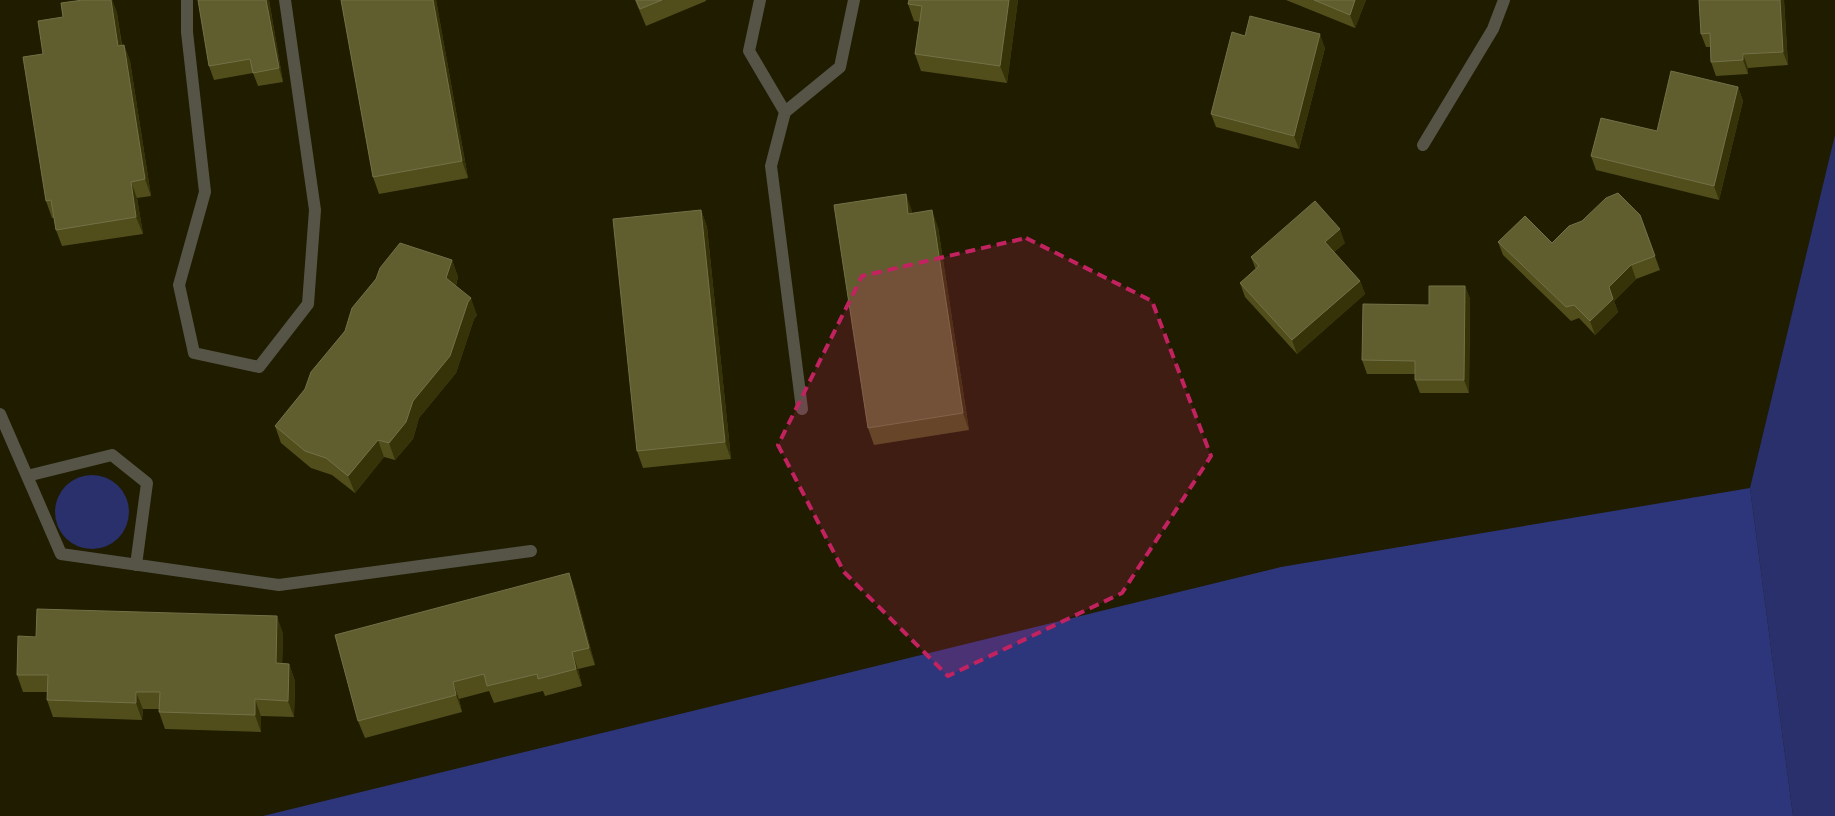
<svg xmlns="http://www.w3.org/2000/svg" width="1835" height="816" viewBox="0 0 1835 816" font-family="Cabin,sans-serif">
<rect width="100%" height="100%" fill="#1f1c00"/>
<!-- green -->
<path fill="#29306b" d="M1835,135V816H1793L1750,488Z
M55 512a37 37 0 1 1 74 0a37 37 0 1 1-74 0Z"/>
<!-- forest -->
<path fill="#2e367b" d="M1750,488L1793,816H263L1281,567Z"/>
<g fill="none" stroke-linecap="round" stroke-linejoin="round">
<!-- minor -->
<path stroke="#555447" stroke-width="12" d="M187,0V32L205,192L179,285L194,353L259,367L308,304L315,210L285,0
M760,0L749,51L785,112
M1423,145L1493,29L1504,0
M802,409L771,166L785,112L840,67L854,0
M0,414L61,554L279,585L531,551
M27,476L112,455L147,483L136,565"/>
</g>
<!-- wall -->
<path fill="#514e1c" d="M83,0H112L117,13L122,45H124L130,61L151,196L137,198L143,234L62,246L56,230L54,218H52L46,201L43,54L63,17Z
M269,0L283,82L258,86L253,73L214,80L209,66Z
M341,0H436L468,178L379,194L373,177Z
M635,0H706V1L646,26Z
M909,0H1018L1007,83L921,71L915,54L920,22L914,21L908,4Z
M1286,0H1366L1355,28Z
M1699,0H1784L1788,65L1748,68V74L1716,76L1711,62L1710,47H1706L1701,34Z
M1245,36L1325,48L1299,149L1216,127L1211,114Z
M1738,87L1743,101L1719,200L1596,170L1591,156L1657,131Z
M906,194L912,213L938,227L969,430L874,445L868,428Z
M701,210L707,227L731,459L643,468L637,451Z
M1640,215L1660,270L1636,279L1614,301L1618,312L1595,335L1579,318L1571,321L1503,255L1498,242L1552,243Z
M1345,243L1334,252L1360,281L1365,294L1297,354L1245,297L1240,283L1256,270L1251,257Z
M452,260L458,277L456,286L477,315L474,319L456,373L419,418L413,439L395,460L384,457L355,493L332,475L311,468L281,443L275,426Z
M1465,286L1470,299L1469,393H1420L1415,380V374H1367L1362,360L1429,305Z
M569,573L575,590L595,665L578,669L582,686L545,696L543,691L494,703L489,691L459,699L462,712L365,738L358,721Z
M283,633L282,663L289,664L295,681L294,717L261,716V732L165,729L159,712V709H143L142,720L53,717L47,700V692H23L17,675L36,637Z"/>
<!-- shaded-wall -->
<path fill="#373309" d="M111,0H112L117,13L124,63L118,46Z
M266,0H269L283,82L279,68Z
M433,0H436L468,178L462,161Z
M1009,0H1018L1007,83L1000,66Z
M1355,0H1366L1355,28L1350,15Z
M1780,0H1784L1788,65L1783,52Z
M1320,34L1325,48L1299,149L1294,136Z
M124,45L130,61L151,196L145,179Z
M1743,54L1748,68V74L1743,60Z
M1738,87L1743,101L1719,200L1714,186Z
M131,182L137,198L143,234L136,217Z
M906,194L912,211L914,231L908,214Z
M701,210L707,227L731,459L725,442Z
M932,210L938,227L969,430L963,413Z
M1340,229L1345,243L1330,255L1325,242Z
M452,260L458,277L453,295L446,278Z
M1631,265L1636,279L1614,301L1618,312L1595,335L1590,321L1609,287Z
M1360,281L1365,294L1297,354L1292,340Z
M1465,286L1470,299L1469,393L1464,380Z
M471,298L477,315L474,319L456,373L419,418L413,439L395,460L389,443L468,302Z
M378,440L384,457L355,493L348,476Z
M569,573L575,590L595,665L589,648Z
M277,616L283,633L282,680L276,663Z
M572,652L578,669L582,686L576,669Z
M289,664L295,681L294,717L288,701Z
M453,682L459,699L462,712L456,695Z
M136,692L143,709L142,720L136,703Z
M255,699L261,716V732L255,715Z"/>
<!-- building -->
<path fill="#605d2f" stroke="#737147" d="M83,0H111L118,46L124,45L145,179L131,182L136,217L56,230L51,200L46,201L23,57L43,54L38,21L63,17L61,3Z
M198,0H266L279,68L253,73L250,59L209,66Z
M341,0H433L462,161L373,177Z
M636,0H662L640,9Z
M909,0H1009L1000,66L915,54L922,6L908,4Z
M1314,0H1355L1350,15Z
M1699,0H1780L1783,52L1743,54V60L1711,62L1710,33L1701,34Z
M1250,16L1320,34L1294,136L1211,114L1232,32L1245,36Z
M1671,71L1738,87L1714,186L1591,156L1601,118L1657,131Z
M1618,193L1640,215L1655,256L1631,265L1609,287L1613,299L1590,321L1574,305L1566,307L1498,242L1525,216L1552,243L1569,226L1582,221L1606,198Z
M906,194L908,214L932,210L963,413L868,428L834,205Z
M1315,201L1340,229L1325,242L1360,281L1292,340L1240,283L1259,266L1251,257Z
M701,210L725,442L637,451L613,219Z
M400,243L452,260L446,278L471,298L468,302L450,356L413,401L406,422L389,443L378,440L348,476L326,458L305,451L275,426L305,389L311,372L345,331L352,308L376,279L380,268Z
M1429,286H1465L1464,380H1415V361L1362,360L1363,304L1429,305Z
M569,573L589,648L572,652L576,669L538,679L537,674L487,686L484,674L453,682L456,695L358,721L335,635Z
M37,609L277,616L276,663L289,664L288,701L255,699V715L159,712L160,692H136V703L47,700L48,675H17L18,636L36,637Z"/>
<!-- marked area -->
<path fill="#c32260" fill-opacity="0.2" stroke="#c32260" stroke-width="4" stroke-dasharray="10 6" stroke-linejoin="round" d="M1026,238L1152,301L1211,456L1122,593L948,676L844,572L778,445L862,276Z"/>
</svg>
